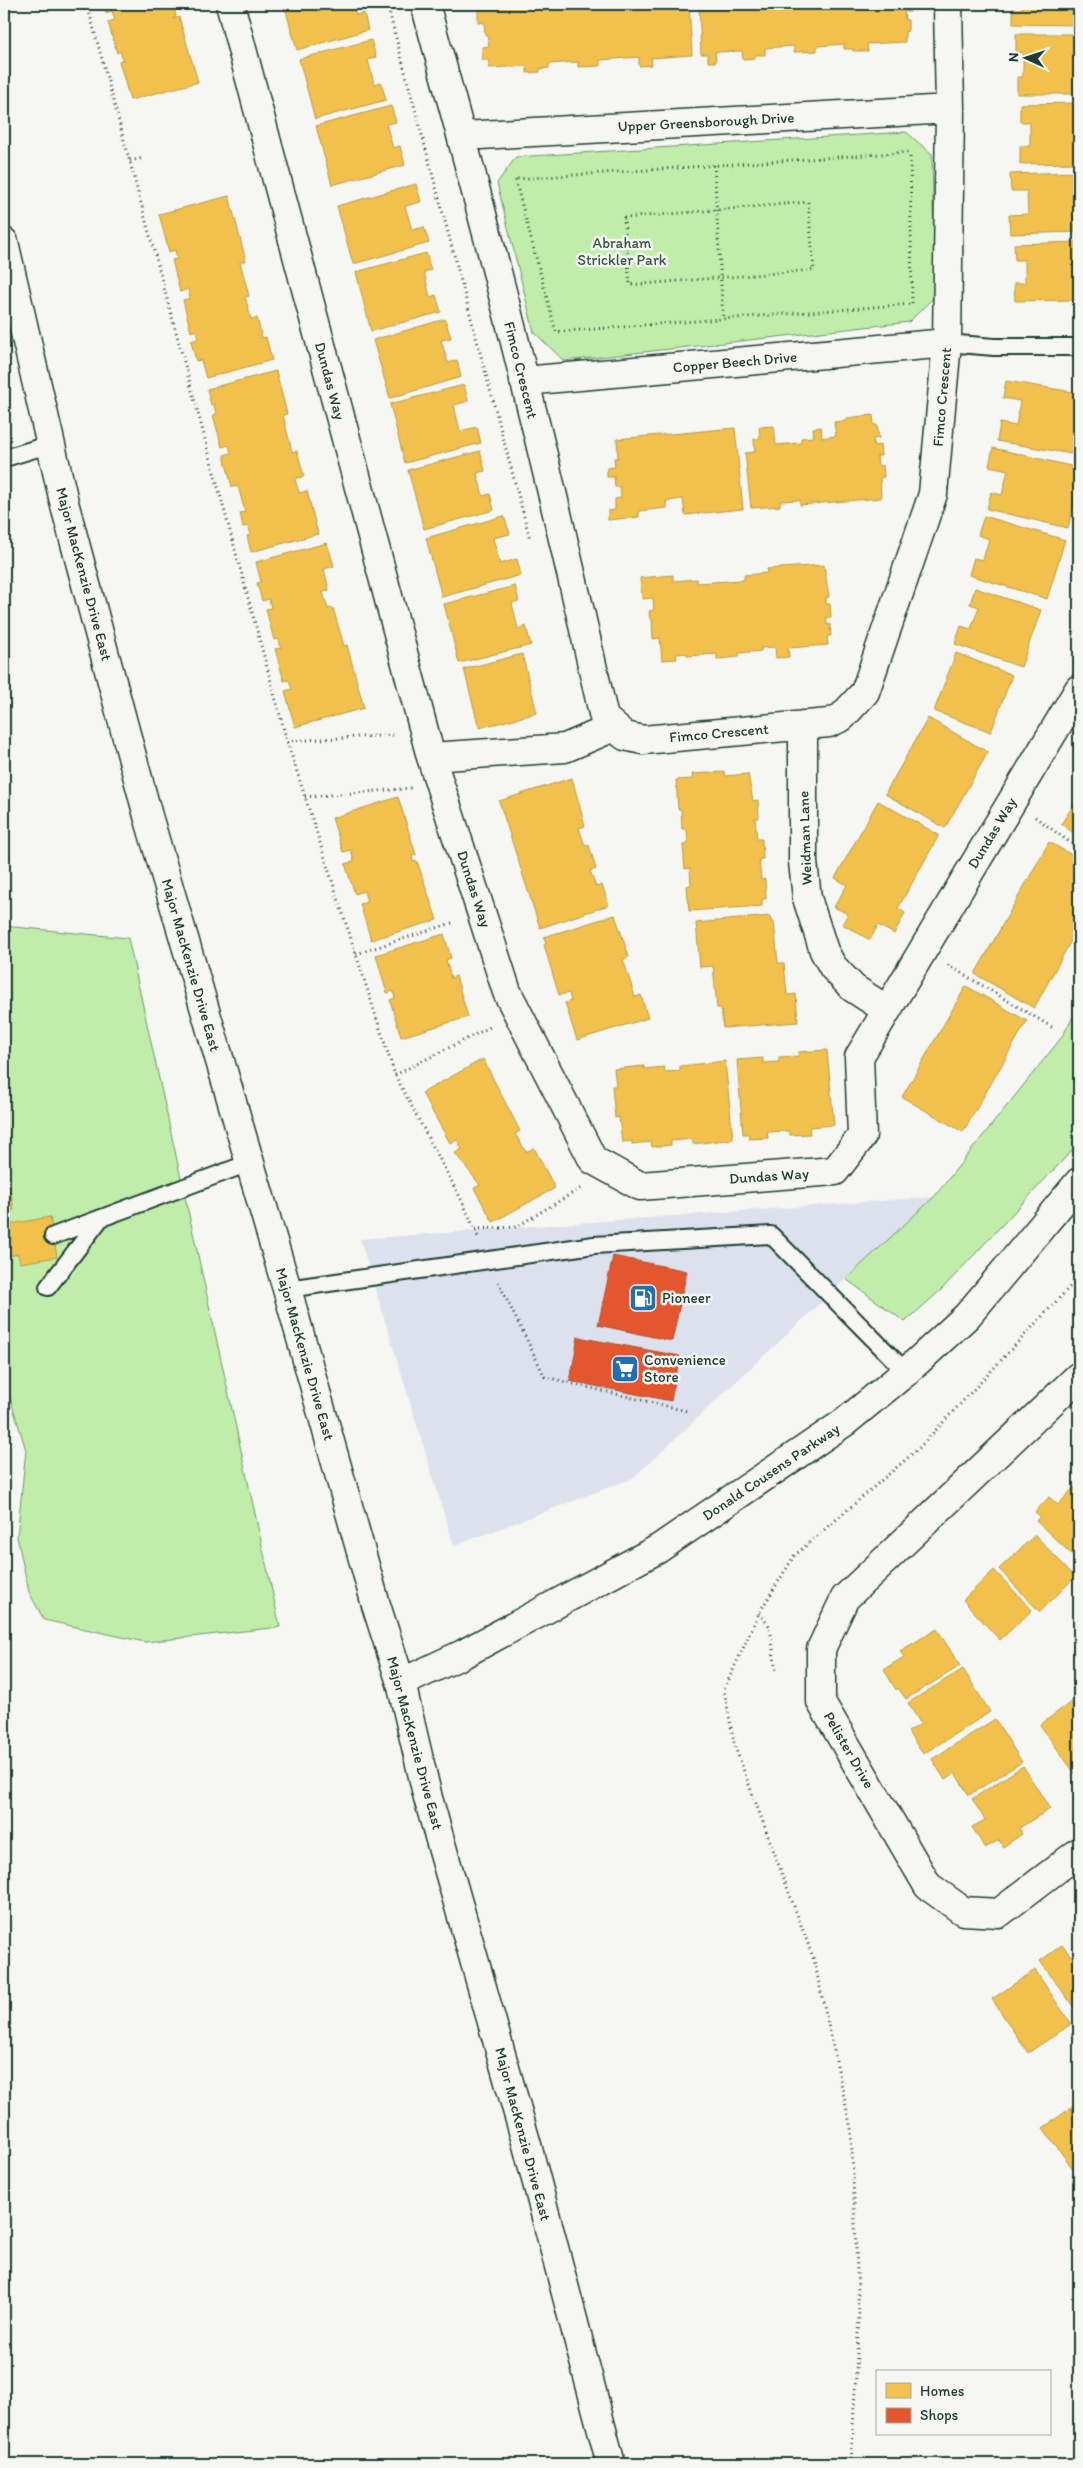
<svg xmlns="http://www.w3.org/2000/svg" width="1083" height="2468" viewBox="0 0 1083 2468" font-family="Itim,sans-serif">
<rect width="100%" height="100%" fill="#f6f6f2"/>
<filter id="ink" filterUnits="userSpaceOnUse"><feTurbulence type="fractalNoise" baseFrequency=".02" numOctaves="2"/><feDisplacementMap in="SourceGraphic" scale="10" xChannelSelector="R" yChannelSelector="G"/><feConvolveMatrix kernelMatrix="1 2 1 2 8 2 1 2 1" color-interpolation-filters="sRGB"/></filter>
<g filter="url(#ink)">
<!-- built -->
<path fill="#dce1ed" d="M934,1197L633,1478L454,1546L360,1239Z"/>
<!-- green -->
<path fill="#c1edaa" stroke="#70956f" d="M906,132L932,154L935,296L909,322L564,361L534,332L497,183L516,157Z
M4,926L128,938L280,1627L145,1642L44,1620L29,1592L17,1537L26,1450L7,1388L4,1387Z
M1079,1006V1143L942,1289L905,1322L846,1279L934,1197L1062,1037Z"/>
<!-- homes -->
<path fill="#f2c14e" stroke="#b39946" d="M103,4H173L176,16L173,19L179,17L198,82L130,100L119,61L123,60L120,51L117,53L108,22L115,20L112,11L106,13Z
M284,4H353L356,15L364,13L368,30L297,50Z
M480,4H689L692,55L651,58L652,65L639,66V57L600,60V66L578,67V62L549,64V68L540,69V72L527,73V66L489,68V60H482V47L489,46L488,35H485L484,22L478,23V7L480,6Z
M699,4H909L910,12H904L905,20H908V31L905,32V42L867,44L868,51H853V49H844V44L817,46V51L794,52V46L765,48V55H755V58L743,59L742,51L715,52L716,62H708V54H701Z
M1022,4H1079V25L1013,24V9H1022Z
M1016,34H1079V94H1017V77H1023V53H1016Z
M371,40L376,57L368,60L374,84L381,82L386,100L315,119L299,59Z
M1079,103V163L1020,164V146H1030V122H1020V104Z
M391,106L396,122L386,124L393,148L400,146L405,165L332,185L316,126Z
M1079,172V232L1010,234L1009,215L1028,214L1027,191H1011L1010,174Z
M416,184L421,202L405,206L412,230L424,227L429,243L353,264L337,206Z
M229,196L246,261L240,262L249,296L245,297L251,319L257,318L262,338L266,337L272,360L206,378L201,360L196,361L191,341L198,339L196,330L191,332L183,300L190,298L188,289L180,292L172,260L177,259L175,250L169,252L159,214Z
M1079,242V300L1015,301L1014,283H1025V260H1015L1014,244Z
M426,253L431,270L424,272L430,297L436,295L441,312L371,331L356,272Z
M445,319L451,338L441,340L448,363L457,360L461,377L390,398L373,340Z
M276,371L287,414L283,415L292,452L297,451L304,476L295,479L299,493L307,491L318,534L251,552L247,536L251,535L248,526L243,527L240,513L245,512L238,486L232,487L224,455L231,453L229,445L222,447L213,415L216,414L214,404L211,405L207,389Z
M1006,381L1079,393L1077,455L997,441L1000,423L1016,426L1020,401L1003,398Z
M464,385L468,401L454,405L460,431L477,427L481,443L405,463L390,404Z
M873,415L874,425H877L879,438L873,439L874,446L880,445L881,456H877L878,466L883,465L884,477L880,478L881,498L800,505V500L780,501V506L751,508L745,453L755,452L754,439L760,438L759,427L774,426L776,445L801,443V438L814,437L813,428L821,427L822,438L836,436L834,422L846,421V418Z
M735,428L743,509L685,515L683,499L666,501L667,508L639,511V517L608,520V511L615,510V499L621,498L620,487H615L614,477H607V468L615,467L614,458H618L617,439Z
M993,448L1079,468V481L1068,528L987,509L991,492L1002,495L1008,470L989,466Z
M480,451L485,471L477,473L483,496L490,494L494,510L424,529L408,470Z
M504,516L510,534L493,538L500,564L517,559L521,575L442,597L426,538Z
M984,516L1065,540L1047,599L969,575L974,558L983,560L989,539L978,535Z
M327,543L334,566L324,569L329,590L323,592L328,609L333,608L344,646L347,645L364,708L295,727L285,691L292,689L289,680L284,681L275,649L281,648L279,639L274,640L266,609L271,608L269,599L262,601L257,583L261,582L256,562Z
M824,565L829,597H826V604H830L831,617H826L827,625L830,624L831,636H827L828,645L788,648L789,657L776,658L775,647L761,648V651L739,653V657L717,659V654L687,656V653L676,654L677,659L662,660L660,638L653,639L652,619H650L649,611L654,610L653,598L642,599L640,578L673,575V581L697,579V583L744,580V575L767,573V569Z
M515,586L519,601L512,603L518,629L526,626L531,645L459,663L444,604Z
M975,588L1041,610L1021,667L955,644L961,626L971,629L979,607L970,604Z
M956,653L1012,675L991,732L934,711Z
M522,654L537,713L479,728L464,669Z
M928,718L988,752L945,828L885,794Z
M725,772V776L748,774L753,801L758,800L759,818H755L757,839H762L763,859H759L761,880L765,879L766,899H762V906L689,911L687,886L691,885L690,868L685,869L683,845L688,844L687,829H682L681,809H678L676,780L693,779L692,774Z
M572,778L585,826L579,828L585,846L589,845L596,869L590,871L596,887L602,885L609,905L540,928L499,801Z
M398,797L416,855L412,856L413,862L417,861L437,920L371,940L360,904L367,902L364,891L355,894L345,864L354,861L351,850L343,852L332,818Z
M1079,797V837L1061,824Z
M878,801L939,835L898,908L905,913L894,934L878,925L870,940L842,924L848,914L834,907L847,885L835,878Z
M1049,842L1079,859V926L1034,1008L975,974Z
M615,915L629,957L623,959L635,997L641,995L648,1018L577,1040L565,1003L571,1001L569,993L559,995L544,945L546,944L544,937Z
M770,916L771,922H774L778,963H784L787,995L796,994L798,1022L723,1028L721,1008H717L713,966L700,967L696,923Z
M444,934L451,958L446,960L451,978L456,976L468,1017L401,1037L390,1000L395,998L393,991L387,993L376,955Z
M966,986L1027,1021L963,1132L902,1097Z
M827,1050L834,1125L809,1127L810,1134L790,1135L789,1131L767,1132L768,1138L749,1139V1134H743L737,1060L763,1058V1063L779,1062V1057L799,1056L798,1052Z
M483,1059L520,1131L515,1134L526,1152L534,1148L555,1188L493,1222L474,1188L480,1185L455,1153L462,1149L457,1140L450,1143L422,1093Z
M725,1061L733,1139L693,1144V1139L671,1141V1145L652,1147L651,1142L632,1144V1141L622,1142L619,1117L615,1118L612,1086H616L614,1069L644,1066V1069L664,1067L665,1072L680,1071V1066Z
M4,1173H7L14,1210L4,1212L8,1229L12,1228L11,1224L50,1217L57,1257L20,1263L18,1254L4,1257Z
M1074,1487L1079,1491V1561L1036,1521L1040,1516L1035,1512L1049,1497L1058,1505Z
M1035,1535L1075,1577L1040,1612L999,1569Z
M994,1570L1032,1610L1000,1640L963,1600Z
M937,1629L960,1666L906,1699L898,1688L896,1690L884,1669L904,1657L900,1651Z
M963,1669L990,1712L923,1754L908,1732L921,1724L908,1703Z
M1079,1696V1773L1076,1775L1040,1725Z
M995,1719L1022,1762L969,1795L955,1773L945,1780L932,1759Z
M1023,1766L1050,1809L1019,1828L1022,1834L1003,1847L999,1840L985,1848L972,1827L985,1820L972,1799Z
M1062,1945L1071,1956L1079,1950V2008L1076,2010L1040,1961Z
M1035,1970L1071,2024L1028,2053L992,1999Z
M1079,2102V2177L1043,2128Z"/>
<!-- shops -->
<path fill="#e4572e" stroke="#a94f30" d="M613,1256L687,1271L672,1341L598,1325Z
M578,1337L680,1356L671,1401L570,1381Z"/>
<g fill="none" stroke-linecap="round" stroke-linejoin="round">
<!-- lane casing -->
<g stroke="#1f3d34" stroke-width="20">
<path id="lane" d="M947,343L994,347H1079
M5,458L51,444
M53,1236L249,1163
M48,1287L101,1218
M287,1289L594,1245L771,1235L906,1372"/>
</g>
<!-- street casing -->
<g stroke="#1f3d34" stroke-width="31">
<path id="street" d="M230,4L431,757L565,748L614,727
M425,4C491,240 551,478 604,718L625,736L643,740L829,723L842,717L865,692L933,494L947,343L950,109L948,4
M462,136L950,109
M524,381L947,343
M803,725V862L807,898L824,951L833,967L853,988L887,1010
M431,757L507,992L593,1160L640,1186L835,1171L862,1136L859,1057L1079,689
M1079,1376L845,1598L821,1649V1702L928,1886L963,1911L999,1913L1079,1852"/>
</g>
<!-- secondary casing -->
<g stroke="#1f3d34" stroke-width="31">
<path id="secondary" d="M4,242L65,506L148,816L287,1289L376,1605L401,1683L428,1798L527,2145L611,2464
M401,1683L463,1654L658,1549L845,1422L906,1372L967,1316L1079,1182"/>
</g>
<!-- path -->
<path stroke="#1f3d34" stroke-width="3" stroke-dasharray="1 4" stroke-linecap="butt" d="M87,4L287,741L395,1075L462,1201L478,1237
M387,4L530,539
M910,152L912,304L556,332L515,179Z
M130,161L143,158
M714,165L723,319
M808,202L814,270L630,285L624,218Z
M287,741L394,735
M305,797L412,788
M1035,817L1079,849
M356,954L455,922
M948,965L1055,1029
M395,1075L492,1026
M475,1229L516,1227L581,1188
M498,1282L545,1377L687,1411
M759,1613L770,1627L776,1671
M851,2464L859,2317L851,2129L814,1960L735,1747L724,1690L759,1613L794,1556L919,1448L1079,1277"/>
<!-- lane -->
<use href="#lane" stroke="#f6f6f2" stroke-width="16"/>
<!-- street -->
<use href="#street" stroke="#f6f6f2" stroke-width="28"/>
<!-- secondary -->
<use href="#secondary" stroke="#f6f6f2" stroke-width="28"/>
</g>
</g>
<!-- icons -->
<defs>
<g id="fuel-square" transform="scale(1.4375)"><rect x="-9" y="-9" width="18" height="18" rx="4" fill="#1f6fb2" stroke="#f6f6f2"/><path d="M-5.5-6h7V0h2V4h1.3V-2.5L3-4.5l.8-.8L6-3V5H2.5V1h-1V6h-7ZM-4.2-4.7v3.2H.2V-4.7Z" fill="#fff"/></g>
<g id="supermarket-square" transform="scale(1.4375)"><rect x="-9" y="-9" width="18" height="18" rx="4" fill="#1f6fb2" stroke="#f6f6f2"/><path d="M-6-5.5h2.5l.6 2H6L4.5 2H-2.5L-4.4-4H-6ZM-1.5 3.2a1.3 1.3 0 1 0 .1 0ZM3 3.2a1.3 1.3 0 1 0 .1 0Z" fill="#fff"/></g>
</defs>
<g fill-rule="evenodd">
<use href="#fuel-square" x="643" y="1298"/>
<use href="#supermarket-square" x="625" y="1369"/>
</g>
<g text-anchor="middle" stroke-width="5" stroke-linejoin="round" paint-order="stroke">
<!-- street labels -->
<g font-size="15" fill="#1f3d34" stroke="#f6f6f2">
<text transform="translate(706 122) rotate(-3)" y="5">Upper Greensborough Drive</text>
<text transform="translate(735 362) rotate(-5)" y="5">Copper Beech Drive</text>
<text transform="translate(521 370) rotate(76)" y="5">Fimco Crescent</text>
<text transform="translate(330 381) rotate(75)" y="5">Dundas Way</text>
<text transform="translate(942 397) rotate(-85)" y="5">Fimco Crescent</text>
<text transform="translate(84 574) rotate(75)" y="5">Major MacKenzie Drive East</text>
<text transform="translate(719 733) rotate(-5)" y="5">Fimco Crescent</text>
<text transform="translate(992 833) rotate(-59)" y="5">Dundas Way</text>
<text transform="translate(805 838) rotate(-92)" y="5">Weidman Lane</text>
<text transform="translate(474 889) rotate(72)" y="5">Dundas Way</text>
<text transform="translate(191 965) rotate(74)" y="5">Major MacKenzie Drive East</text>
<text transform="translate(769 1176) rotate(-4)" y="5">Dundas Way</text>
<text transform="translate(305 1354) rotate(74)" y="5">Major MacKenzie Drive East</text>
<text transform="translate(771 1472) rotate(-34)" y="5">Donald Cousens Parkway</text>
<text transform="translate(415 1743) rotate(75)" y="5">Major MacKenzie Drive East</text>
<text transform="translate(849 1750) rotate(60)" y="5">Pelister Drive</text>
<text transform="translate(523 2134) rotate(75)" y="5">Major MacKenzie Drive East</text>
</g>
<!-- park labels -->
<g font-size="15" fill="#375746" stroke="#f6f6f2">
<text x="622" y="248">Abraham<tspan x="622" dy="17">Strickler Park</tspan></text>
</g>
<!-- poi labels -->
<g font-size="15" fill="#1f3d34" stroke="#f6f6f2" text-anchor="start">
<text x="662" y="1303">Pioneer</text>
<text x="644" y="1365">Convenience<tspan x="644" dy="17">Store</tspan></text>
</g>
</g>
<!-- margin -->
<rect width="1083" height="2468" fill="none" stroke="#f6f6f2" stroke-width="20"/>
<rect x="10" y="10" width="1063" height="2448" fill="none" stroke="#1f3d34" stroke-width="2" filter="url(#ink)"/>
<!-- legend -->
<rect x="876" y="2370" width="175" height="65" fill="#f6f6f2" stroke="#a0aca6"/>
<rect x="886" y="2383" width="25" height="15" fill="#f2c14e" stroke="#a0aca6"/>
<text x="920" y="2396" font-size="15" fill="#1f3d34">Homes</text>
<rect x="886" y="2408" width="25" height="15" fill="#e4572e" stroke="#a0aca6"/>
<text x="920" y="2420" font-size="15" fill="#1f3d34">Shops</text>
<!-- north arrow -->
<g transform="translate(1026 58) rotate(273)" stroke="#f6f6f2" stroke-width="4" paint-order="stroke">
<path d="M0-4L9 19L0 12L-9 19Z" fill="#1f3d34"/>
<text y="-8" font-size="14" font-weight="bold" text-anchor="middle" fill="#1f3d34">N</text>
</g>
</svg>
